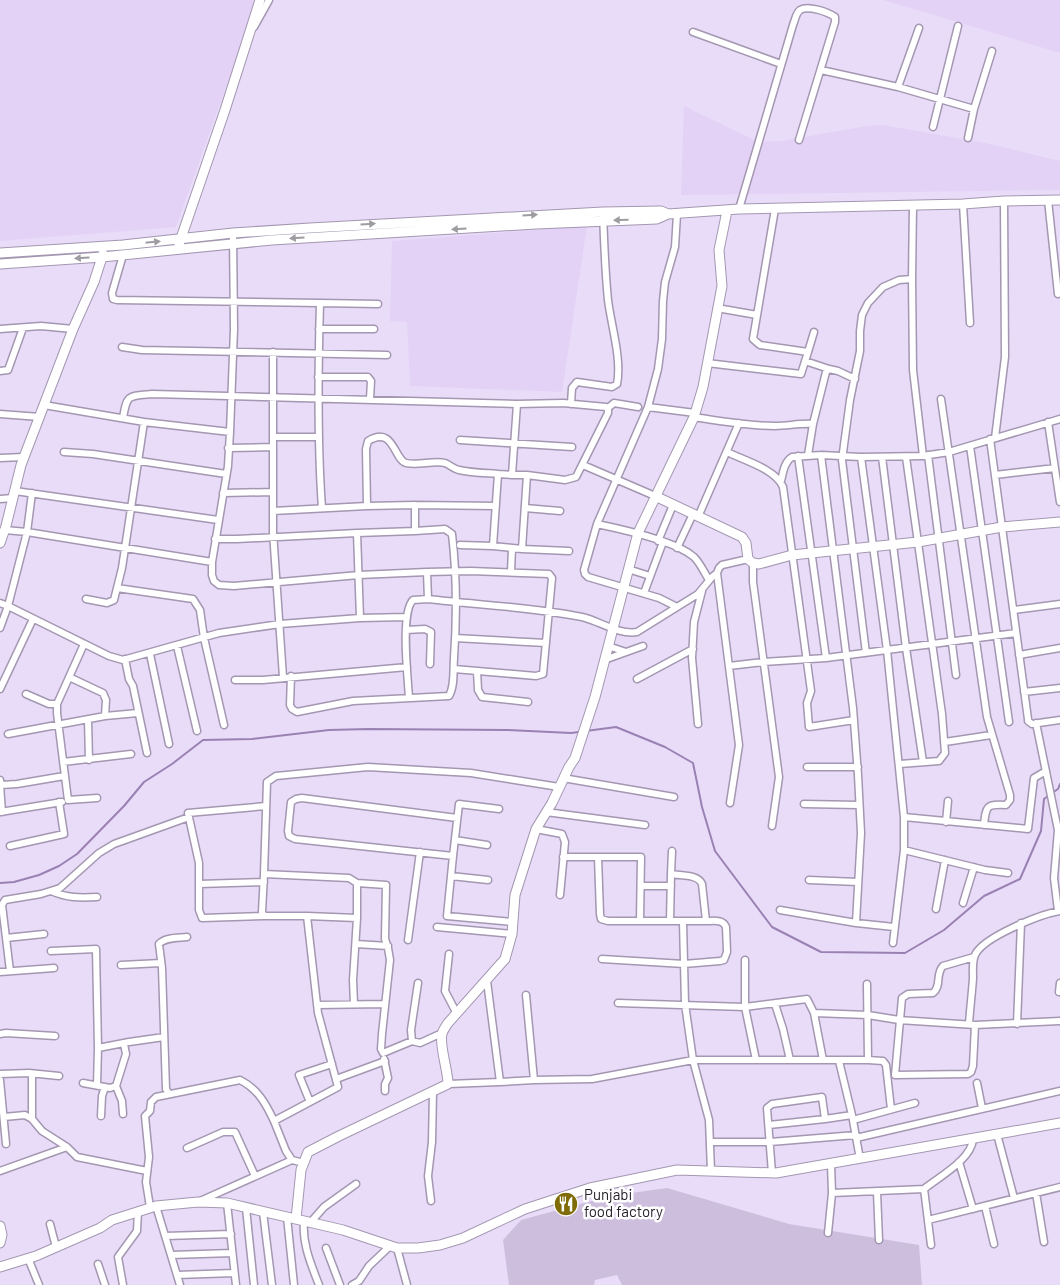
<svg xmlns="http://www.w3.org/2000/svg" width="1060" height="1285" viewBox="0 0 1060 1285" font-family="Barlow,sans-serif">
<rect width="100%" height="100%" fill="#e9dcf8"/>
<!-- built -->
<path fill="#e3d2f6" d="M0,0H257L176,227L0,241Z
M883,0H1060V53L934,15Z
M684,106L758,142L781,141L867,126L883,125L986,143L1060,161V190L681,195Z
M587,226L562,392L410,386L407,322L390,321L392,241Z"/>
<!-- green -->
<path fill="#cdbede" d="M667,1188L789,1224L919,1245L922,1285H622L617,1275L595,1280L594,1285H509L503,1240L521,1220L610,1196Z"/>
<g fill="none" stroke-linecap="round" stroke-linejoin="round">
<!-- stream -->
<path stroke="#9a81b3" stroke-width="2" d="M586,731L616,727L665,747L693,763L702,807L715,851L772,927L821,952L905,953L944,930L984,896L1020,879L1041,831L1044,799L1048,796
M1052,793L1058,789L1060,784
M0,883L14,882L39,875L59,866L77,854L124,806L144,782L172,764L203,740L252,739L329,730L368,729L508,730L571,733L579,732"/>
<!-- street casing -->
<g stroke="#a397b1" stroke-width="9">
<path id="street" d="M254,27L269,0
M693,32L781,64
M821,70L898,87L919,28
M898,87L974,109
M933,127L958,26
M968,138L974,109L992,51
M1048,200L1058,294
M963,204L970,323
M913,205L912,279L913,370L923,456
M739,209L793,25C795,20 796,13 800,10C808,5 828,12 835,17V22L799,140
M775,209L753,339L760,345L808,352L814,332
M677,214L675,247L665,282L663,301L662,339L658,369L648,407L597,524L584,570L585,574L588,577L659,598L677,607
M233,233L234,329L230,432L228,466L212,562V575L214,581L219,585L234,586L359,575L427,572L471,571L549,574L552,578L543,674L536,676L454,669
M123,255L112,293L113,299L117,300L320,303C318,372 317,439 322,508
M320,303L378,304
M717,308L757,315
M0,329L41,326L73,329
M319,329H374
M122,347L142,350L387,355
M273,352V532L283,677
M805,361L829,369
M707,363L801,374L808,352
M0,371L8,370L23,328
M318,377H368L371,381L370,399
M941,399L987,717L1010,795V800L1006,805C986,804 986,806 984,825
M571,404L572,388L577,382L612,387L617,384C622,359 611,325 608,300C605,271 604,241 603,212
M44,405L144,422L230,432
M648,407L695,413
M608,408L614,403L638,407
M0,414L40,417
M694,417C720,421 748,426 775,426C788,426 800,423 813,424
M123,418C127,394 128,396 152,394L517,404L563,403L606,407L608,408V413L576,477L565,480L527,475
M1048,422L1060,502
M273,437H318
M995,438L1005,357L1004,201
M990,439L1028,719V721L1032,724L1060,720
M460,440L572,447
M970,446L1009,722
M228,448L273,447
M64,452L93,454L226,474
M727,452C743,460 776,469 783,487L811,691L807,703L809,727L854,720
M808,455L813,424L826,372L829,369L838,371L855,379
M928,455L956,675
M798,456L826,658
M882,457L906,648L923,762
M0,458L24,457
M583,465L655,496
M512,475L498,474L493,546L522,549L527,475H512L517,404
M995,475L1055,468
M781,481C783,473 784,462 792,457L821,455L861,457
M15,491L218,520
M32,493L27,532L8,606L109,656L123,660L219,633L280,624L360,618L407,617
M223,493L273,492
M0,499L13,498
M367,506L415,505
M525,508L560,511
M273,511L367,506L366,449L368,441C394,425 394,460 406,463C419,466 433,460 445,463C450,465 454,469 459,470C472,473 486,473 498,474
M698,517L739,423
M597,524C621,529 676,541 694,557C700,563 704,572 709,580
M5,530L27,532L212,562
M215,539H237L357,533
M658,541L673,505
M460,545L493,546
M677,548L693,514
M522,549L569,551
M753,563V582L779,777L772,826
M628,569L650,576
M427,572L428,599
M511,572L512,548
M117,588L193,599L200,610L204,638L224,725
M644,593L663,542
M86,599L107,603L114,600L122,568L144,422
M0,603L8,606L0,628
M1014,610L1060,604
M360,618L357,533L415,531V505L496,506
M406,630L425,629L431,632L430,664
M455,638L546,643
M84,644L57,704V713L68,800L97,798
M177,646L197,731
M608,646L626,652
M866,653L842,460L850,400L860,351V331L862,315L868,303L883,287L899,280L912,279
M150,654L169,744
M1019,655L1060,648
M125,659L129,679L133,686L147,753
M604,660L643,646
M729,666L763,662L826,658L1016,633
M477,671L478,690L482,697L528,702
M291,676L290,705L292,709L297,712L353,701L449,696C455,686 453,670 454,658C457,615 457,577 452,534L445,529L415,531
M637,679L693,649
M235,680H263L407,667
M0,689L33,619
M1024,692L1060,688
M26,694L49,704H57
M409,698C408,679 400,613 413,600L428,599C479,605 531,607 582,617C600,621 618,635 637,632L698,594L712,577L717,573
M105,716L138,713
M88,720L89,760
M1036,723L1058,830L1054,878L1058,911
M698,724L692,658L694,622L702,591
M8,734L105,716L106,700L103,693L69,677
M945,742L991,735
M63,762L131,754
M900,764L939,761L945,753L942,714L906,457
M807,767H858
M563,778L674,797
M0,780L1,785L17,784L64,776
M0,785L2,812
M730,803L739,745L717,573L719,568L722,565L748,559
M804,804L859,805
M0,812L62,802
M546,812L645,825
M904,817L1028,829L1034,778L1046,771
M457,818L302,798L296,799L291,802L288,831L289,836L295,839L453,856L459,804L499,809
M946,822L948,801
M536,829L562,834L565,842L560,895
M455,840L487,845
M10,846L64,834L59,802
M904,850L985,870L1008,873
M453,856L447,916L512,922
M563,857H598
M671,874L672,851
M451,876L488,880
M809,880L858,882
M199,884L264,882
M641,886H671
M51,891C67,898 80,898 97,897
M963,903L974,867
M936,909L945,860
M780,910L856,923L861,833L858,775L853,708L821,455
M264,916L202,918L199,910V863L188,813L266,806
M307,916L357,918V883
M640,921L641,857H598L600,914L601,919L608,921H706L702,884C698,874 681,876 671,874L670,921
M683,922L685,1004L693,1060L709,1120L711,1171
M856,923L894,927
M437,927L512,934
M6,938L2,905L5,900L41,894L60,888L99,853L114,844L189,817
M408,940L420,852
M893,943L904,850V817L887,650L861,457L923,456L949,452L1060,419
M356,944L388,946
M51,951L96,949L98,1048L129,1042L164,1037
M449,954L445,991L457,1014
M974,957L943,966C935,974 942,986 933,993L908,994L902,998L895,1075L968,1074L971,1072L973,1066L975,1025
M602,959L684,964L720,961L724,960L727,952L726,927C723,919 714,921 706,921
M121,965L161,963
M10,971L6,938L44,934
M0,972L54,968
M487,981L500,1082L534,1080L526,995
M1059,992L1060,983
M618,1003L745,1007V960
M354,1004L353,980L357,918
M775,1004L783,1029L790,1060
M317,1005L385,1004
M814,1013L823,1060H868L867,984
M969,1024C970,1009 972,993 973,978C973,970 972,962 975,955C983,937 1041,914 1060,911
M1017,1024L1021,923
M442,1033L420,1043L412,1041L383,1053L381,1049L382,1034L390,960L388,948L385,939L386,885L357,883L349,878L264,874L267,782L276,776L368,767L471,773L559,787
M0,1034L6,1033L55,1036
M412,1041L411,1030L418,983
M384,1059L388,1078L385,1084V1091
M756,1060H823
M868,1060L883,1061L886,1065L891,1109
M839,1061L852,1115L860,1159
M0,1074L29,1073L59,1076
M32,1074V1119
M0,1080L6,1144
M336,1080L339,1078L385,1061
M534,1080L592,1079L693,1060H756L745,1007L807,999L814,1013L868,1015L899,1020L975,1025L1060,1021
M83,1083L110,1088L116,1086L126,1054L124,1044
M977,1083L982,1108
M448,1084L500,1082
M97,1085L98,1048
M116,1086L122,1101L123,1114
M169,1094L166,1089L162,968L159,944C165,937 178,938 187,937
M310,1102L299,1075L332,1064
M101,1116L102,1096L105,1087
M4,1117L25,1115L32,1119L42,1131L67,1147L77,1157L147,1171
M853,1120L915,1103
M274,1121L286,1151L292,1160L304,1163
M769,1125L825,1119
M997,1134L1014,1198
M856,1138L1060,1091
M710,1142H770L856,1135
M187,1148L223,1132H235L255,1176
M959,1162L973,1209
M0,1171L67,1147
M772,1173L767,1108L772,1104L822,1097L825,1119L852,1115
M924,1189C939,1177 972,1159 973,1139
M877,1192L879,1240
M832,1193L924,1189L931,1245
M1036,1193L1044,1242
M200,1201L292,1160
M431,1201L428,1176L432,1142L433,1092
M227,1203L236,1285
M156,1206L180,1285
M985,1206L994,1244
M150,1207L146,1182L149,1157L145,1116L150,1111L151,1102L156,1097L240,1080C258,1089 266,1104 274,1121L338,1087L318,1013L307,916H264L262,912L264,874
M246,1208L254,1285
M263,1212L272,1285
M287,1217L294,1285
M928,1220L1060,1187
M304,1221C302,1244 311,1264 319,1285
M310,1223L324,1207L356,1184
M50,1224L56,1247
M828,1233L832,1193L831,1164
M165,1236L231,1234
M326,1248L340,1285
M397,1248L407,1285
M171,1255L232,1253
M28,1258L39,1285
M98,1264L105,1285
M177,1275L234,1273
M123,1285L118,1257L137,1231L138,1211
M352,1285L359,1281L369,1266L390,1246"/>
</g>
<!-- secondary casing -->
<g stroke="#a397b1" stroke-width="11">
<path id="secondary" d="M179,244L225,110L260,0
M0,253L123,245L233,233L310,228L603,212L661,211L668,214
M0,264L102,257L272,240L536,224L657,219L668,214L739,209L963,204L1004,201L1060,200
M655,496L742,537L746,543L748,559L753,563L759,564L792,555L918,542L1002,527L1060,522
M0,543L6,526L21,465L73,329L94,282L103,254
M296,1219L301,1170L308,1152L339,1136L448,1084C448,1070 439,1045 442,1034C443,1030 446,1026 448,1023L505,959L512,934L515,895L536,829L552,803L569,767L575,758L595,697L638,533L694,417L703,387L722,286L719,250L727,211
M0,1226L2,1235L0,1243
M0,1267L36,1256L100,1228L112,1220L156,1206L198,1202L227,1203L343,1230L397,1248H418L440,1245L463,1238L525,1209L590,1188L677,1170L776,1173L1060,1123"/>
</g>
<!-- street -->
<use href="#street" stroke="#fff" stroke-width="6"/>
<!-- secondary -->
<use href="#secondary" stroke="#fff" stroke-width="9"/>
</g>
<!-- one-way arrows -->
<defs><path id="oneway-solid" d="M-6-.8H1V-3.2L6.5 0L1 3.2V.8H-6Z" transform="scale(1.25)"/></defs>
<g fill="#9e9ca0">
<use href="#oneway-solid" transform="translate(530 215) rotate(-3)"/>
<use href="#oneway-solid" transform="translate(621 220) rotate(179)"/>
<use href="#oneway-solid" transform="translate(368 224) rotate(-3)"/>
<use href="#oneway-solid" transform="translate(459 229) rotate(176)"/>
<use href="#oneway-solid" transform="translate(297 238) rotate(176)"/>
<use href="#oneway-solid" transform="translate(153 242) rotate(-6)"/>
<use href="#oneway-solid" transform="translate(82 258) rotate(176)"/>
</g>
<!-- icons -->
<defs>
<g id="restaurant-disc" transform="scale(1.25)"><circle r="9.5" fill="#7f6c06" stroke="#fff"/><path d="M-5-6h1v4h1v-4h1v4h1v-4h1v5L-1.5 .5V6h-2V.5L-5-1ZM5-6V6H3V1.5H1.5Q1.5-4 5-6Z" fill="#fff"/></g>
</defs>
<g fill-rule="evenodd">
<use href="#restaurant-disc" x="566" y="1204"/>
</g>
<g text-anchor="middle" stroke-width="5" stroke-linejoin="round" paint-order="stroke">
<!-- poi labels -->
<g font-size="15" fill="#27222c" stroke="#fff" text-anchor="start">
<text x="584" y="1200">Punjabi<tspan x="584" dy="17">food factory</tspan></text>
</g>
</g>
</svg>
